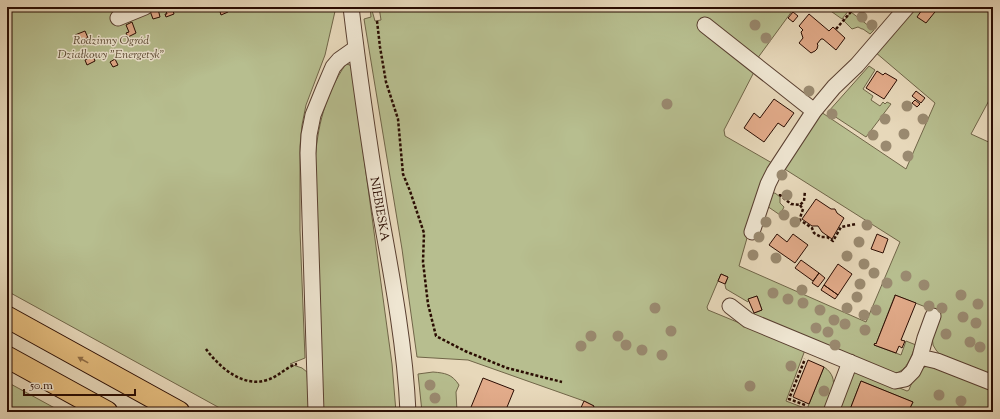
<svg xmlns="http://www.w3.org/2000/svg" width="1000" height="419" viewBox="0 0 1000 419" font-family="'Sorts Mill Goudy',serif">
<rect width="100%" height="100%" fill="#e7d8ba"/>
<filter id="stains"><feTurbulence type="fractalNoise" baseFrequency=".005" numOctaves="4"/><feColorMatrix values="0 0 0 0 .2 0 0 0 0 .09 0 0 0 0 .02 0 0 0 .5 -.17"/></filter>
<radialGradient id="worn" r=".72"><stop offset=".6" stop-color="#630" stop-opacity="0"/><stop offset="1" stop-color="#630" stop-opacity=".3"/></radialGradient>
<!-- green -->
<path fill="#b7be8f" stroke="#706548" d="M7,7H336L325,55L306,105L302,125L300,146V230L305,358L290,364L302,368L307,372L309,412H227L7,291Z
M370,7H371L375,21L381,20L379,7H795L757,59L792,98L798,108L754,72L724,130L725,136L772,163L766,172L739,266L866,322L900,242L783,168L821,112L906,169L935,103L875,52L913,7H993V93L971,134L993,144V376L941,356L936,350L933,345L932,334L941,313L895,295L876,344L875,343L874,345L901,355L906,341L916,345C910,358 908,370 894,374L755,316L754,313L762,310L757,296L749,299L748,302L726,289L725,285L728,277L721,274L707,307L708,310L805,350L786,401L807,409L824,367C842,379 830,397 824,412H591L594,406L584,401L468,360L417,357L402,249L364,19L371,17Z
M825,7H845L849,10L842,19Z
M851,12L874,30L870,34L863,29H862L858,27L852,29L844,21Z
M346,64L350,65L352,70L392,364L396,412H323L315,163C317,128 325,94 346,64Z
M869,66L875,70L863,89L873,96L871,100L880,106L883,102L885,104L887,102L891,104L866,137L828,112Z
M775,193L780,197V203L784,207L780,215L767,206L769,194Z
M932,365L992,388L993,398L989,408L993,410V412H908L913,402L861,381L849,412H837L849,375L855,372L858,371L907,391L909,390C914,377 917,367 932,365Z
M433,372C445,373 452,374 459,385L456,392L457,412H422L418,374Z
M7,382L62,412H7Z"/>
<!-- building -->
<path fill="#e2ab8a" stroke="#2a0c02" d="M172,7L174,14L166,17L165,14H167L165,8Z
M220,7H226L228,12L221,15L219,8Z
M924,7H939L926,23L917,17Z
M158,9L160,17L153,19L150,11Z
M793,12L798,16L793,22L788,18Z
M809,14L829,31L833,27L845,38L836,50L823,39H821L817,44L818,45L817,49L815,51L811,53L799,43L803,38L801,32L803,30L799,26Z
M132,22L136,33L128,37L126,33L129,32L126,25Z
M85,31L88,38L78,42L75,35Z
M87,38L89,43L83,45L81,40Z
M93,56L95,61L87,65L85,60Z
M115,59L118,65L113,67L110,62Z
M877,71L883,75L885,73L897,80L884,99L866,88Z
M916,91L925,98L921,103L912,96Z
M774,99L794,113L784,127L778,123L764,142L744,128L754,113L760,118Z
M915,100L920,104L917,107L912,103Z
M816,199L831,209H835L837,213L844,218L832,239L822,232L818,226H812L802,219Z
M777,234L787,242L793,234L808,245L795,263L769,245Z
M877,234L888,239L883,253L871,249Z
M801,260L819,273L813,281L795,268Z
M838,264L852,274L838,295L824,285Z
M819,273L825,278L818,287L812,283Z
M721,274L728,277L725,284L718,281Z
M824,285L838,295L835,299L821,290Z
M895,295L916,303L901,340L905,341L902,348L899,346L896,353L874,345L875,343L876,344L895,296Z
M757,296L762,310L754,313L748,299Z
M808,360L824,367L809,404L793,397Z
M483,378L514,390L505,412H469Z
M861,381L913,402L908,412H849Z
M584,401L594,406L591,412H579Z"/>
<g fill="none" stroke-linecap="round" stroke-linejoin="round">
<!-- minor casing -->
<g stroke="#593f30" stroke-width="17">
<path id="minor" d="M351,7C359,75 369,143 380,211C392,277 405,345 408,412
M118,18L145,7
M705,25L814,111
M752,232L768,184L774,172L814,111L834,87L857,65L907,7
M730,306L748,320L895,381L905,379L913,371L920,357L937,361L993,383
M920,357L925,338L933,316
M316,412L308,153L309,135L313,115L324,88L333,67L339,60L356,48
M831,412L850,362"/>
</g>
<!-- highway casing -->
<g stroke="#2a0c02" stroke-width="23">
<path id="highway" d="M7,317L179,412
M7,357L107,412"/>
</g>
<!-- path -->
<path stroke="#2a0c02" stroke-width="2.5" stroke-dasharray="3 2" stroke-linecap="butt" d="M377,21L380,47L386,82L398,119L403,174L410,191L424,233L423,262L428,304L436,336L465,351L507,368L562,382
M836,29L855,7
M780,194V195L791,204L800,205L804,201L805,191
M800,205L803,209L800,218V220L812,228L814,233L821,237H827L833,241L841,227L856,224
M206,349C219,367 243,388 267,380C278,377 286,367 297,364
M805,405L789,399L805,359"/>
<!-- minor -->
<use href="#minor" stroke="#efe6d2" stroke-width="15"/>
<!-- highway -->
<use href="#highway" stroke="#e4bc7d" stroke-width="21"/>
</g>
<!-- trees -->
<g fill="#9a8a70">
<circle cx="862" cy="17" r="5.5"/>
<circle cx="755" cy="25" r="5.5"/>
<circle cx="872" cy="25" r="5.5"/>
<circle cx="766" cy="38" r="5.5"/>
<circle cx="809" cy="91" r="5.5"/>
<circle cx="667" cy="104" r="5.5"/>
<circle cx="907" cy="106" r="5.5"/>
<circle cx="832" cy="114" r="5.5"/>
<circle cx="885" cy="119" r="5.5"/>
<circle cx="923" cy="119" r="5.5"/>
<circle cx="904" cy="134" r="5.5"/>
<circle cx="873" cy="135" r="5.5"/>
<circle cx="886" cy="146" r="5.5"/>
<circle cx="908" cy="156" r="5.5"/>
<circle cx="782" cy="175" r="5.5"/>
<circle cx="787" cy="195" r="5.5"/>
<circle cx="784" cy="215" r="5.5"/>
<circle cx="766" cy="222" r="5.5"/>
<circle cx="795" cy="222" r="5.5"/>
<circle cx="867" cy="225" r="5.5"/>
<circle cx="759" cy="237" r="5.5"/>
<circle cx="859" cy="242" r="5.5"/>
<circle cx="753" cy="255" r="5.5"/>
<circle cx="847" cy="256" r="5.5"/>
<circle cx="776" cy="258" r="5.5"/>
<circle cx="864" cy="264" r="5.5"/>
<circle cx="874" cy="273" r="5.5"/>
<circle cx="906" cy="276" r="5.5"/>
<circle cx="887" cy="283" r="5.5"/>
<circle cx="860" cy="284" r="5.5"/>
<circle cx="924" cy="285" r="5.5"/>
<circle cx="802" cy="290" r="5.5"/>
<circle cx="773" cy="293" r="5.5"/>
<circle cx="961" cy="295" r="5.5"/>
<circle cx="857" cy="297" r="5.5"/>
<circle cx="788" cy="299" r="5.5"/>
<circle cx="803" cy="303" r="5.5"/>
<circle cx="978" cy="304" r="5.5"/>
<circle cx="929" cy="306" r="5.5"/>
<circle cx="655" cy="308" r="5.5"/>
<circle cx="847" cy="308" r="5.5"/>
<circle cx="942" cy="308" r="5.5"/>
<circle cx="820" cy="310" r="5.5"/>
<circle cx="876" cy="310" r="5.5"/>
<circle cx="864" cy="315" r="5.5"/>
<circle cx="963" cy="317" r="5.5"/>
<circle cx="834" cy="320" r="5.5"/>
<circle cx="976" cy="323" r="5.5"/>
<circle cx="845" cy="324" r="5.5"/>
<circle cx="816" cy="328" r="5.5"/>
<circle cx="865" cy="330" r="5.5"/>
<circle cx="671" cy="331" r="5.5"/>
<circle cx="828" cy="332" r="5.5"/>
<circle cx="946" cy="334" r="5.5"/>
<circle cx="591" cy="336" r="5.5"/>
<circle cx="618" cy="336" r="5.5"/>
<circle cx="970" cy="342" r="5.5"/>
<circle cx="626" cy="345" r="5.5"/>
<circle cx="835" cy="345" r="5.5"/>
<circle cx="581" cy="346" r="5.5"/>
<circle cx="980" cy="347" r="5.5"/>
<circle cx="642" cy="350" r="5.5"/>
<circle cx="662" cy="355" r="5.5"/>
<circle cx="791" cy="366" r="5.5"/>
<circle cx="430" cy="385" r="5.5"/>
<circle cx="750" cy="386" r="5.5"/>
<circle cx="824" cy="391" r="5.5"/>
<circle cx="939" cy="395" r="5.5"/>
<circle cx="435" cy="398" r="5.5"/>
<circle cx="961" cy="401" r="5.5"/>
</g>
<!-- one-way arrows -->
<defs><path id="oneway-solid" d="M-6-.8H1V-3.2L6.5 0L1 3.2V.8H-6Z"/></defs>
<use fill="#906d46" href="#oneway-solid" transform="translate(83 360) rotate(-151)"/>
<g text-anchor="middle" stroke-width="3" stroke-linejoin="round" paint-order="stroke">
<!-- park labels -->
<g font-size="12" font-style="italic" fill="#5b4a33" stroke="#efe6d2">
<text x="111" y="44">Rodzinny Ogród<tspan x="111" dy="14">Działkowy "Energetyk"</tspan></text>
</g>
<!-- street labels -->
<g font-size="12" fill="#2a0c02" stroke="#efe6d2">
<text transform="translate(380 209) rotate(80)" y="4">NIEBIESKA</text>
</g>
</g>
<!-- margin -->
<rect width="1000" height="419" fill="none" stroke="#e7d8ba" stroke-width="24"/>
<rect x="8" y="8" width="984" height="403" fill="none" stroke="#2a0c02" stroke-width="2"/>
<rect x="12" y="12" width="976" height="395" fill="none" stroke="#2a0c02"/>
<!-- scale -->
<path d="M24 389v6h111v-6" fill="none" stroke="#2a0c02" stroke-width="2"/>
<text x="30" y="389" font-size="12" fill="#2a0c02" stroke="#efe6d2" stroke-width="3" paint-order="stroke">50 m</text>
<rect width="100%" height="100%" filter="url(#stains)"/>
<rect width="100%" height="100%" fill="url(#worn)"/>
</svg>
